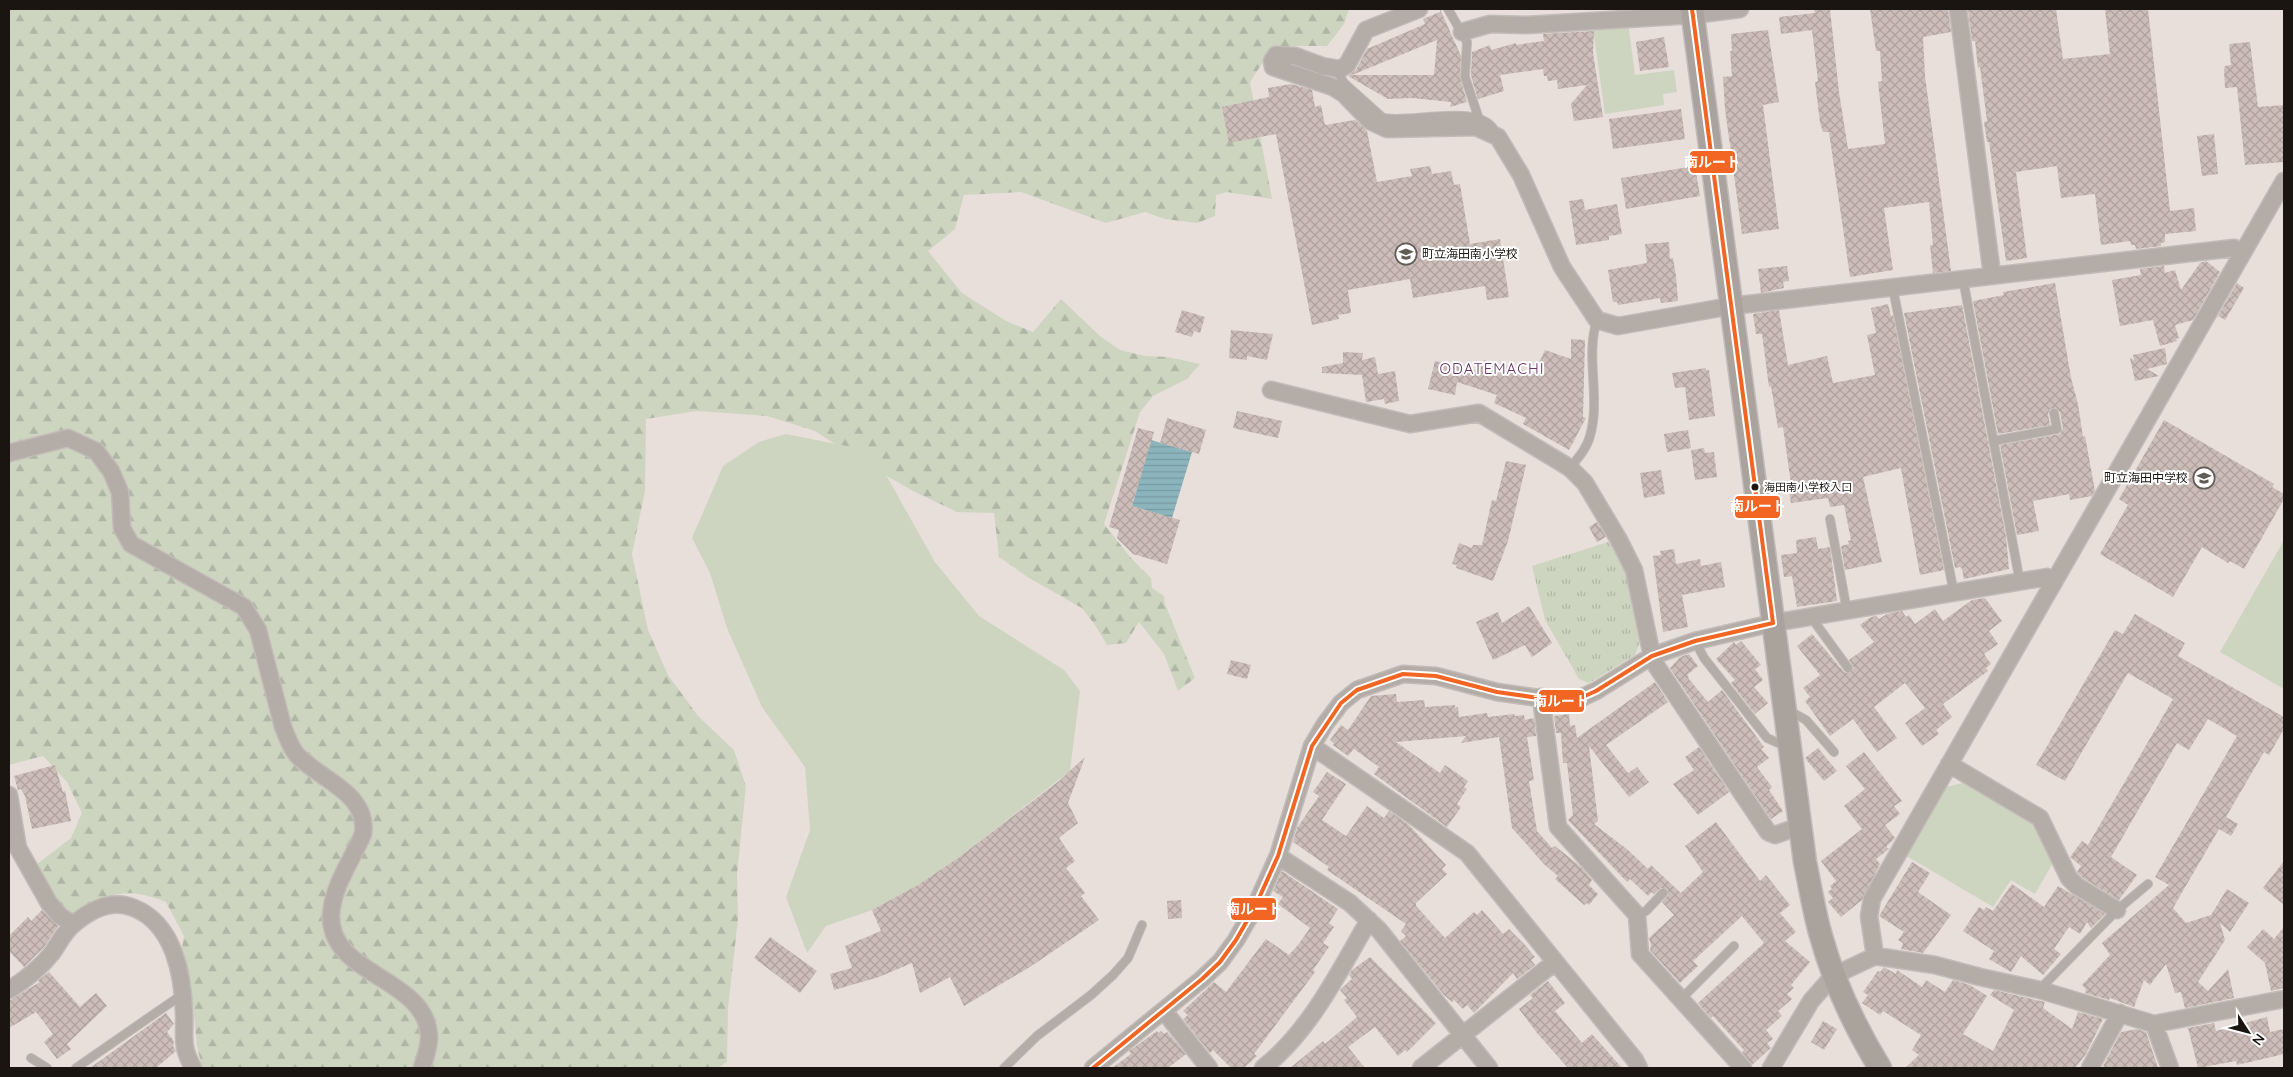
<svg xmlns="http://www.w3.org/2000/svg" width="2293" height="1077" viewBox="0 0 2293 1077" font-family="Quicksand,'Noto Sans JP',sans-serif">
<defs>
<pattern id="grass-tufts" width="24" height="20" patternUnits="userSpaceOnUse" patternTransform="scale(1.25)"><rect width="24" height="20" fill="#cdd5c1"/><path d="M3 7l-1-3M5 7V3M7 7l1-3M15 17l-1-3M17 17v-4M19 17l1-3" fill="none" stroke="#afb6a5"/></pattern>
<pattern id="forest-firs" width="22" height="20" patternUnits="userSpaceOnUse" patternTransform="scale(1.25)"><rect width="22" height="20" fill="#cdd5c1"/><path d="M5 1l3.5 6h-7zM16 11l3.5 6h-7z" fill="#afb6a5"/></pattern>
<pattern id="water-rules" width="6" height="5" patternUnits="userSpaceOnUse" patternTransform="scale(1.25)"><rect width="6" height="5" fill="#8bb4bd"/><path d="M0 2.5h6" fill="none" stroke="#779aa1"/></pattern>
<pattern id="building-cross-hatch" width="8" height="8" patternUnits="userSpaceOnUse" patternTransform="scale(1.25)"><rect width="8" height="8" fill="#ccbdb9"/><path d="M0 0l8 8M0 8l8-8" fill="none" stroke="#afa29e"/></pattern>
</defs>
<rect width="100%" height="100%" fill="#e8dfda"/>
<!-- grass -->
<path fill="url(#grass-tufts)" d="M1611,541L1629,567L1643,634L1635,655L1589,683L1579,679L1545,620L1532,566Z"/>
<!-- forest -->
<path fill="url(#forest-firs)" d="M9,9H1349L1344,24L1327,46H1279L1263,62L1250,82L1272,199L1227,192L1216,195L1215,216L1197,223L1165,219L1145,212L1106,223L1021,192L964,195L955,229L928,251L962,293L1006,321L1033,332L1061,299L1101,337L1120,350L1145,356L1168,357L1200,364L1187,379L1153,396L1140,412L1104,524L1131,558L1151,578L1152,588L1164,596L1165,604L1195,678L1178,691L1164,654L1139,622L1126,643L1107,645L1095,625L1082,608L1029,578L999,557L994,513L957,512L913,491L859,460L815,431L767,416L697,411L646,419L645,491L632,554L648,630L668,675L698,716L734,750L746,786L737,874L738,919L728,1008L727,1062L718,1068H202L197,1046L194,1015L186,970L181,953L184,936L166,902C122,885 110,895 70,915L53,897L37,864L71,838L82,813L67,782L43,756L9,765Z"/>
<!-- park -->
<path fill="#cdd5c1" d="M1628,23L1635,75L1674,70L1677,92L1663,94L1664,105L1605,114L1593,28Z
M786,434L866,450L886,475L935,562L979,616L1064,670L1080,691L1070,771L958,858L918,885L872,910L826,926L807,953L786,897L810,830L805,767L762,707L727,628L710,573L692,538L723,466L759,442Z
M2284,540V689L2220,652Z
M1963,783L2038,827L2054,861L2035,894L2011,880L1993,907L1905,855L1946,787Z"/>
<!-- water -->
<path fill="url(#water-rules)" d="M1151,440L1192,452L1172,518L1132,506Z"/>
<!-- building -->
<path fill="url(#building-cross-hatch)" fill-rule="evenodd" d="M1440,9L1461,56L1460,78L1467,102L1450,107L1451,102L1412,98L1388,99L1348,76L1356,70L1367,49L1425,24L1423,19L1440,12ZM1437,40L1434,75H1352Z
M1814,9H1830L1839,92L1848,149L1885,144L1878,82L1882,81L1880,51H1876L1870,9H1948L1951,32L1923,37L1925,76L1951,271L1933,273L1930,245H1933L1929,202L1884,208L1893,270L1850,277L1829,132H1823L1820,123L1815,82L1818,81L1812,30L1781,34L1779,17L1815,13Z
M1968,9H2056L2063,59L2110,54L2105,9H2148L2170,211L2194,208L2196,231L2165,234V242L2161,243V246L2136,249L2135,245H2131L2130,241L2101,245L2095,194L2061,198L2057,166L2016,172L2027,258L2006,261L1989,142H1987L1984,122L1987,121L1980,67L1978,68L1975,41H1972Z
M1768,30L1779,102L1763,105L1779,229L1742,234L1725,109L1723,77L1732,76L1730,51H1732L1731,34Z
M1594,31L1593,53L1603,117L1574,121L1571,104L1587,85L1558,89L1557,80L1548,81L1547,76H1544L1543,69L1500,75L1504,91L1478,99L1471,76L1472,52L1490,45L1491,50L1516,43V45L1544,41L1543,34Z
M1664,37L1669,67L1640,71L1636,42Z
M2250,42L2258,107L2284,105V162L2245,165L2237,87L2225,88L2224,70L2225,66L2231,65L2229,44Z
M1291,84L1312,90L1315,107L1321,105L1325,125L1355,120L1367,131L1377,182L1412,176L1410,169L1430,166L1432,174L1451,171L1454,185L1460,184L1470,244L1500,239L1509,297L1487,300L1485,286L1413,298L1410,279L1348,290L1351,313L1338,315L1339,319L1312,325L1276,134L1229,143L1222,107L1269,97L1268,88Z
M1681,109L1685,139L1613,149L1609,119Z
M2214,134L2218,174L2202,176L2197,136Z
M1695,166L1700,196L1626,209L1621,178Z
M1583,199L1585,210L1617,204L1622,234L1609,236V240L1576,245L1569,201Z
M1669,242L1670,259L1673,258L1676,276L1678,301L1661,303L1660,298L1618,305L1617,302H1613L1608,270L1647,263L1645,244Z
M2206,261L2220,272L2193,320L2175,325L2179,338L2176,339L2177,341L2160,346L2153,320L2120,326L2112,280L2141,275L2140,269L2164,266L2165,273L2175,270L2181,290L2200,263Z
M1787,266L1789,281L1783,282L1784,288L1761,293L1758,269Z
M2055,283L2071,378L2078,404L2083,437L2085,436L2095,491L2092,496L2070,500L2069,494L2033,501L2039,531L2017,535L2000,445L2060,434L2063,428L2060,412L2055,408L2050,409L2048,414L2050,425L1998,434L1973,301L2004,295L2003,292Z
M2237,283L2244,288L2225,320L2218,316Z
M1888,304L1891,316L1893,315L1944,570L1920,575L1901,468L1863,477L1882,562L1845,570L1841,546L1849,544L1848,541L1851,540L1844,505L1830,507L1828,498L1791,503L1788,484H1791L1783,427L1778,428L1771,386L1769,387L1762,334H1756L1753,314L1779,310L1788,365L1827,356L1833,383L1875,375L1867,335L1876,333L1871,308Z
M1962,305L2006,537L2009,569L1964,579L1962,569L1960,567L1955,568L1904,313Z
M1182,310L1205,317L1200,333L1194,331L1192,337L1175,332Z
M1231,330L1273,334L1267,360L1247,356V360L1229,358Z
M1571,339L1585,340L1583,417L1586,418L1569,450L1523,424L1526,418L1494,403L1497,395L1457,382L1455,395L1428,389L1435,361L1476,370L1478,364L1482,366L1484,360L1506,368L1507,365L1534,374L1545,350L1571,359Z
M2165,348L2167,364L2147,369L2159,376L2135,381L2130,358L2134,360L2133,355Z
M1343,352L1363,353L1362,360L1375,357L1378,374L1395,371L1399,401L1385,404L1384,399L1366,402L1362,375L1322,373V367L1343,363Z
M1706,368V370H1709L1715,416L1689,420L1685,387L1675,388L1672,373Z
M1237,411L1282,421L1278,438L1233,428Z
M1167,418L1206,430L1199,454L1160,443Z
M2164,420L2274,484L2272,487L2284,494V499L2244,569L2230,561L2228,563L2202,547L2173,597L2100,554L2128,505L2119,499Z
M1138,428L1154,432L1132,506L1180,520L1167,564L1133,554L1117,538L1119,530L1109,527Z
M1688,430L1691,448L1667,452L1664,434Z
M1704,448L1705,453L1714,452L1717,477L1695,480L1691,450Z
M1506,461L1526,465L1508,541L1493,581L1456,568L1457,565L1452,564L1459,543L1472,548L1473,545H1482L1492,500L1496,501Z
M1661,470L1665,494L1644,498L1640,473Z
M1597,522L1606,537L1597,542L1589,527Z
M1816,537L1818,549L1830,547L1837,601L1797,607L1792,576L1784,577L1781,555L1797,553L1796,540Z
M1674,549L1676,564L1700,559L1701,566L1721,562L1725,587L1682,595L1688,627L1663,632L1653,556L1661,555L1660,551Z
M1985,598L2002,621L1989,631L1998,644L1984,654L1991,664L1986,668L1988,671L1943,704L1952,717L1936,730L1939,734L1922,746L1905,723L1925,708L1905,683L1874,707L1897,738L1877,752L1853,719L1830,736L1805,701L1810,697L1803,688L1820,675L1797,646L1812,634L1844,672L1849,673L1854,668L1849,660L1874,642L1860,625L1871,617L1876,616L1879,619L1887,614L1902,611L1906,617L1909,615L1915,624L1935,609L1943,621L1972,600Z
M1529,606L1552,643L1532,657L1525,645L1493,660L1476,622L1498,612L1502,623Z
M2135,614L2185,643L2178,656L2284,717V729L2269,755L2264,752L2226,817L2238,824L2231,836L2219,829L2173,908L2186,923L2211,915L2227,889L2249,903L2230,932L2220,923L2225,940L2198,982L2208,991L2228,969L2234,998L2185,1008L2181,992L2175,993L2166,964L2150,985L2144,980L2134,1007L2110,998L2109,1000L2085,993L2086,989L2082,985L2110,955L2102,943L2169,885L2155,877L2237,736L2208,719L2189,750L2177,743L2111,857L2137,875L2119,900L2083,878L2077,872L2081,866L2070,857L2082,841L2088,845L2173,699L2128,673L2065,781L2036,765L2115,630L2123,634Z
M1741,641L1761,665L1755,669L1763,680L1754,687L1768,703L1755,714L1731,683L1735,680L1716,659L1734,642L1736,645Z
M1689,654L1698,666L1687,675L1689,677L1688,678L1708,702L1722,690L1764,747L1761,749L1769,758L1757,767L1772,787L1769,790L1783,811L1771,819L1670,668L1680,657Z
M1231,660L1251,665L1247,679L1227,674Z
M1655,682L1668,702L1606,745L1628,773L1637,767L1649,782L1629,797L1589,746L1598,821L1594,824L1628,850L1648,869L1651,865L1681,893L1703,872L1685,846L1716,822L1760,881L1766,875L1790,905L1780,913L1796,932L1785,941L1810,962L1791,985L1794,988L1787,994L1792,999L1778,1011L1782,1016L1766,1030L1773,1039L1767,1043L1771,1048L1752,1065L1742,1052L1744,1050L1713,1016L1711,1018L1698,1003L1764,943L1742,916L1693,961L1698,966L1680,983L1650,950L1651,945L1649,938L1674,915L1662,902L1668,895L1667,889L1661,888L1654,894L1652,892L1648,896L1630,879L1627,882L1568,820L1573,815L1567,763H1563L1561,733H1556L1554,716L1569,714L1570,726L1575,725L1577,738Z
M1396,694L1397,702L1424,700L1425,707L1455,705V708L1458,707L1459,717L1487,713L1488,717L1514,714L1515,716L1524,715L1525,720L1534,718L1536,736L1527,737L1534,780L1529,781L1537,831L1552,848L1555,846L1581,867L1592,880L1589,885L1598,894L1589,905L1587,903L1584,905L1555,879L1558,876L1544,864L1512,828L1499,737L1461,743L1466,736L1396,742L1440,773L1445,765L1468,781L1464,787L1467,789L1457,804L1461,807L1447,827L1374,774L1379,767L1354,749L1348,756L1333,745L1334,743L1330,740L1341,725L1348,730L1371,696Z
M1699,747L1729,792L1698,815L1673,784L1694,770L1685,757Z
M1818,748L1837,771L1824,781L1805,758Z
M1864,752L1902,801L1894,806L1900,814L1885,825L1895,838L1886,847L1889,849L1876,859L1880,864L1862,900L1841,917L1828,902L1833,898L1828,892L1832,889L1830,886L1836,881L1821,861L1862,829L1844,806L1865,789L1846,766Z
M1085,757L1068,803L1078,823L1059,838L1075,861L1066,868L1085,893L1081,896L1099,920L1030,967L964,1006L950,977L920,993L912,963L879,977L834,990L830,974L852,968L845,946L881,931L872,910L918,885L958,858L1059,781Z
M55,765L63,792L65,791L71,821L32,829L25,796L21,789L18,790L14,776Z
M1327,772L1346,784L1322,820L1346,836L1367,806L1384,818L1389,811L1409,825L1446,865L1442,869L1447,874L1416,903V906L1445,938L1474,912L1477,915L1482,910L1503,934L1509,929L1524,944L1535,957L1531,960L1535,965L1517,979L1513,973L1474,1013L1467,1005L1463,1009L1454,1000L1452,1002L1444,995L1400,941L1406,936L1401,931L1406,924L1327,870L1329,867L1293,842L1297,828L1319,796L1313,792Z
M2284,861V905L2263,888Z
M1912,862L1930,873L1918,892L1951,915L1923,953L1901,949L1903,943L1898,940L1904,932L1879,916Z
M1282,871L1338,909L1329,923L1334,927L1323,943L1329,947L1313,970L1315,972L1254,1054L1257,1056L1244,1068H1231L1213,1050L1210,1053L1183,1019L1188,1015L1183,1011L1214,982L1226,992L1266,939L1289,955L1298,945L1310,928L1278,904L1283,897L1273,891Z
M2012,884L2044,907L2058,886L2105,914L2091,928L2087,922L2080,934L2069,927L2054,949L2061,954L2043,975L2021,956L2011,972L1989,959L1994,951L1963,931L1979,907L1984,910L1986,907L1993,911Z
M1181,900L1182,918L1168,919L1167,901Z
M42,910L58,926L44,947L24,967L9,951V936L28,917L31,921Z
M2284,927V988L2271,991L2265,963L2247,947L2263,929L2274,939Z
M770,937L817,971L800,993L754,958Z
M1370,957L1436,1023L1407,1052L1405,1050L1398,1056L1375,1027L1348,1047L1365,1068H1290L1323,1041L1325,1044L1357,1017L1344,1000L1347,998L1340,990L1352,979L1349,975L1352,970Z
M1884,967L1896,974L1897,970L1922,987L1926,980L1945,992L1953,980L1970,985L1987,996L1963,1034L1993,1051L2014,1010L1990,995L1994,990L2045,1002L2043,1008L2072,1029L2078,1012L2103,1019L2086,1054L2075,1068H1905L1919,1055L1912,1050L1921,1035L1883,1011L1880,1015L1862,1003L1868,995L1863,992L1878,971L1880,972Z
M49,972L80,1007L96,993L107,1006L67,1044L71,1049L57,1059L44,1042L53,1034L36,1012L9,1028V1001L40,982L38,981Z
M1548,981L1565,1003L1555,1011L1582,1043L1592,1034L1622,1068H1568L1537,1033L1519,1009L1533,998L1530,995Z
M166,1013L174,1024L167,1032L174,1041L173,1046L176,1051L156,1068H90Z
M2267,1017L2270,1032L2284,1029V1054L2237,1065L2236,1061L2198,1068L2188,1028L2214,1023L2216,1031Z
M1823,1021L1837,1029L1824,1050L1811,1042Z
M2137,1029L2146,1032L2158,1068H2106L2103,1066L2121,1032Z
M1157,1031L1158,1033L1161,1031L1164,1034L1167,1032L1186,1054L1168,1068H1112L1131,1054L1129,1051Z"/>
<g fill="none" stroke-linecap="round" stroke-linejoin="round">
<!-- lane casing -->
<g stroke="#c2bbb7" stroke-width="10">
<path id="lane" d="M1448,9L1467,42L1465,77L1479,119
M1340,69V76L1344,83L1383,118C1411,124 1482,101 1496,133
M1963,279L2020,582
M1893,289L1954,593
M1993,441L2057,429L2054,413
M1570,468C1578,458 1587,448 1590,436C1601,398 1585,356 1597,320
M1830,519L1847,611
M1811,617L1848,668
M1695,641L1704,658L1767,738L1787,747
M1788,710L1806,720L1834,752
M1637,915L1646,911L1663,893
M2040,989L2117,910L2148,884
M1681,999L1734,946
M31,1058L47,1068
M76,1068L183,994
M1004,1068L1037,1036L1091,995L1113,975L1128,958L1142,925"/>
</g>
<!-- street casing -->
<g stroke="#c2bbb7" stroke-width="19">
<path id="street" d="M1419,9L1366,30L1347,65L1340,69L1322,66L1295,56L1276,55L1272,61L1273,67L1333,87L1344,94L1370,121L1387,129L1476,127L1498,137L1521,175L1562,267L1597,320L1618,326L1731,306L2234,248L2243,252
M1958,9L1992,275
M1462,32L1490,24L1527,25L1693,15L1740,9
M1271,390L1410,424L1479,413L1570,468L1585,483L1619,540L1634,570L1652,656L1657,667L1768,832L1775,835L1800,826
M9,453L68,438L96,451L111,471L120,492L122,528L131,544L244,607L258,630L283,727C287,736 290,747 297,755C320,780 369,793 363,834C352,860 332,887 331,916C330,976 425,977 429,1035C430,1046 425,1057 422,1068
M1541,697L1558,827L1637,915L1640,954L1743,1068
M1312,746L1467,853L1635,1060L1639,1068
M1949,764L2040,818L2069,878L2077,886L2117,910
M9,795L18,848L49,903L60,916L73,924
M1278,856L1350,903L1379,930L1489,1068
M1875,956L1869,916L1872,899L2284,181
M9,990C25,980 40,968 52,953C59,943 65,930 75,923C92,909 113,899 134,908C174,924 183,975 184,1013C185,1024 183,1036 185,1047C186,1054 190,1062 193,1068
M1164,1011L1209,1068
M2154,1024L2170,1068
M1093,1068L1202,979L1220,962L1236,940L1255,907L1278,856L1312,746L1325,724L1341,703L1357,690L1403,674L1436,676L1497,692L1560,701L1576,700L1596,691L1652,656L1695,641L1773,623L2047,577L2054,580
M1263,1068C1310,1031 1339,972 1369,920
M1421,1068L1555,962
M1771,1068L1811,1001L1833,976L1875,956L1935,965L1980,977L2040,990L2154,1024L2284,999
M2090,1068L2120,1013"/>
</g>
<!-- secondary casing -->
<g stroke="#c2bbb7" stroke-width="25">
<path id="secondary" d="M1692,9L1805,862C1810,886 1814,912 1821,936C1834,983 1855,1027 1880,1068"/>
</g>
<!-- lane -->
<use href="#lane" stroke="#b3aca7" stroke-width="8"/>
<!-- street -->
<use href="#street" stroke="#b3aca7" stroke-width="16"/>
<!-- secondary -->
<use href="#secondary" stroke="#aaa29c" stroke-width="22"/>
<!-- bus-1 casing -->
<g stroke="#fff" stroke-width="8">
<path id="bus-1" d="M1692,9L1773,623
M1093,1068L1202,979L1220,962L1236,940L1255,907L1278,856L1312,746L1341,703L1357,690L1403,674L1436,676L1497,692L1560,701L1576,700L1596,691L1652,656L1695,641L1773,623"/>
</g>
<!-- bus-1 -->
<use href="#bus-1" stroke="#f26522" stroke-width="4"/>
</g>
<!-- icons -->
<defs>
<g id="school-ring" transform="scale(1.125)"><circle r="9.5" fill="#fff" stroke="#625c57" stroke-width="1.5"/><path d="M0-5L7-2L0 1L-7-2ZM-4 1L0 2.5L4 1V4Q0 6-4 4Z" fill="#625c57"/></g>
</defs>
<g fill-rule="evenodd">
<use href="#school-ring" x="1406" y="254"/>
<use href="#school-ring" x="2204" y="478"/>
</g>
<!-- markers -->
<circle fill="#1a1511" stroke="#fff" stroke-width="2" cx="1755" cy="487" r="4.5"/>
<g text-anchor="middle" stroke-width="4" stroke-linejoin="round" paint-order="stroke">
<!-- bus labels -->
<g font-size="11" fill="#1a1511" stroke="#fff" text-anchor="start">
<text x="1764" y="491">海田南小学校入口</text>
</g>
<!-- poi labels -->
<g font-size="12" fill="#1a1511" stroke="#fff" text-anchor="start">
<text x="1422" y="258">町立海田南小学校</text>
<text x="2188" y="482" text-anchor="end">町立海田中学校</text>
</g>
<!-- quarter labels -->
<g font-size="15" letter-spacing="1" fill="#683465" stroke="#fff">
<text x="1492" y="374">ODATEMACHI</text>
</g>
</g>
<g stroke="#fff" stroke-width="2">
<rect x="1689" y="150" width="47" height="24" rx="5" fill="#f26522"/>
<rect x="1734" y="495" width="47" height="24" rx="5" fill="#f26522"/>
<rect x="1538" y="689" width="47" height="24" rx="5" fill="#f26522"/>
<rect x="1230" y="897" width="47" height="24" rx="5" fill="#f26522"/>
</g>
<g font-size="14" text-anchor="middle" font-weight="bold" fill="#fff">
<text x="1712" y="167">南ルート</text>
<text x="1758" y="511">南ルート</text>
<text x="1561" y="706">南ルート</text>
<text x="1254" y="914">南ルート</text>
</g>
<!-- border -->
<rect width="2293" height="1077" fill="none" stroke="#1a1511" stroke-width="20"/>
<!-- north arrow -->
<g transform="translate(2248 1032) rotate(126)" stroke="#ffffff" stroke-width="4" paint-order="stroke">
<path d="M0-4L9 19L0 12L-9 19Z" fill="#1a1511"/>
<text y="-8" font-size="14" font-weight="bold" text-anchor="middle" fill="#1a1511">N</text>
</g>
</svg>
